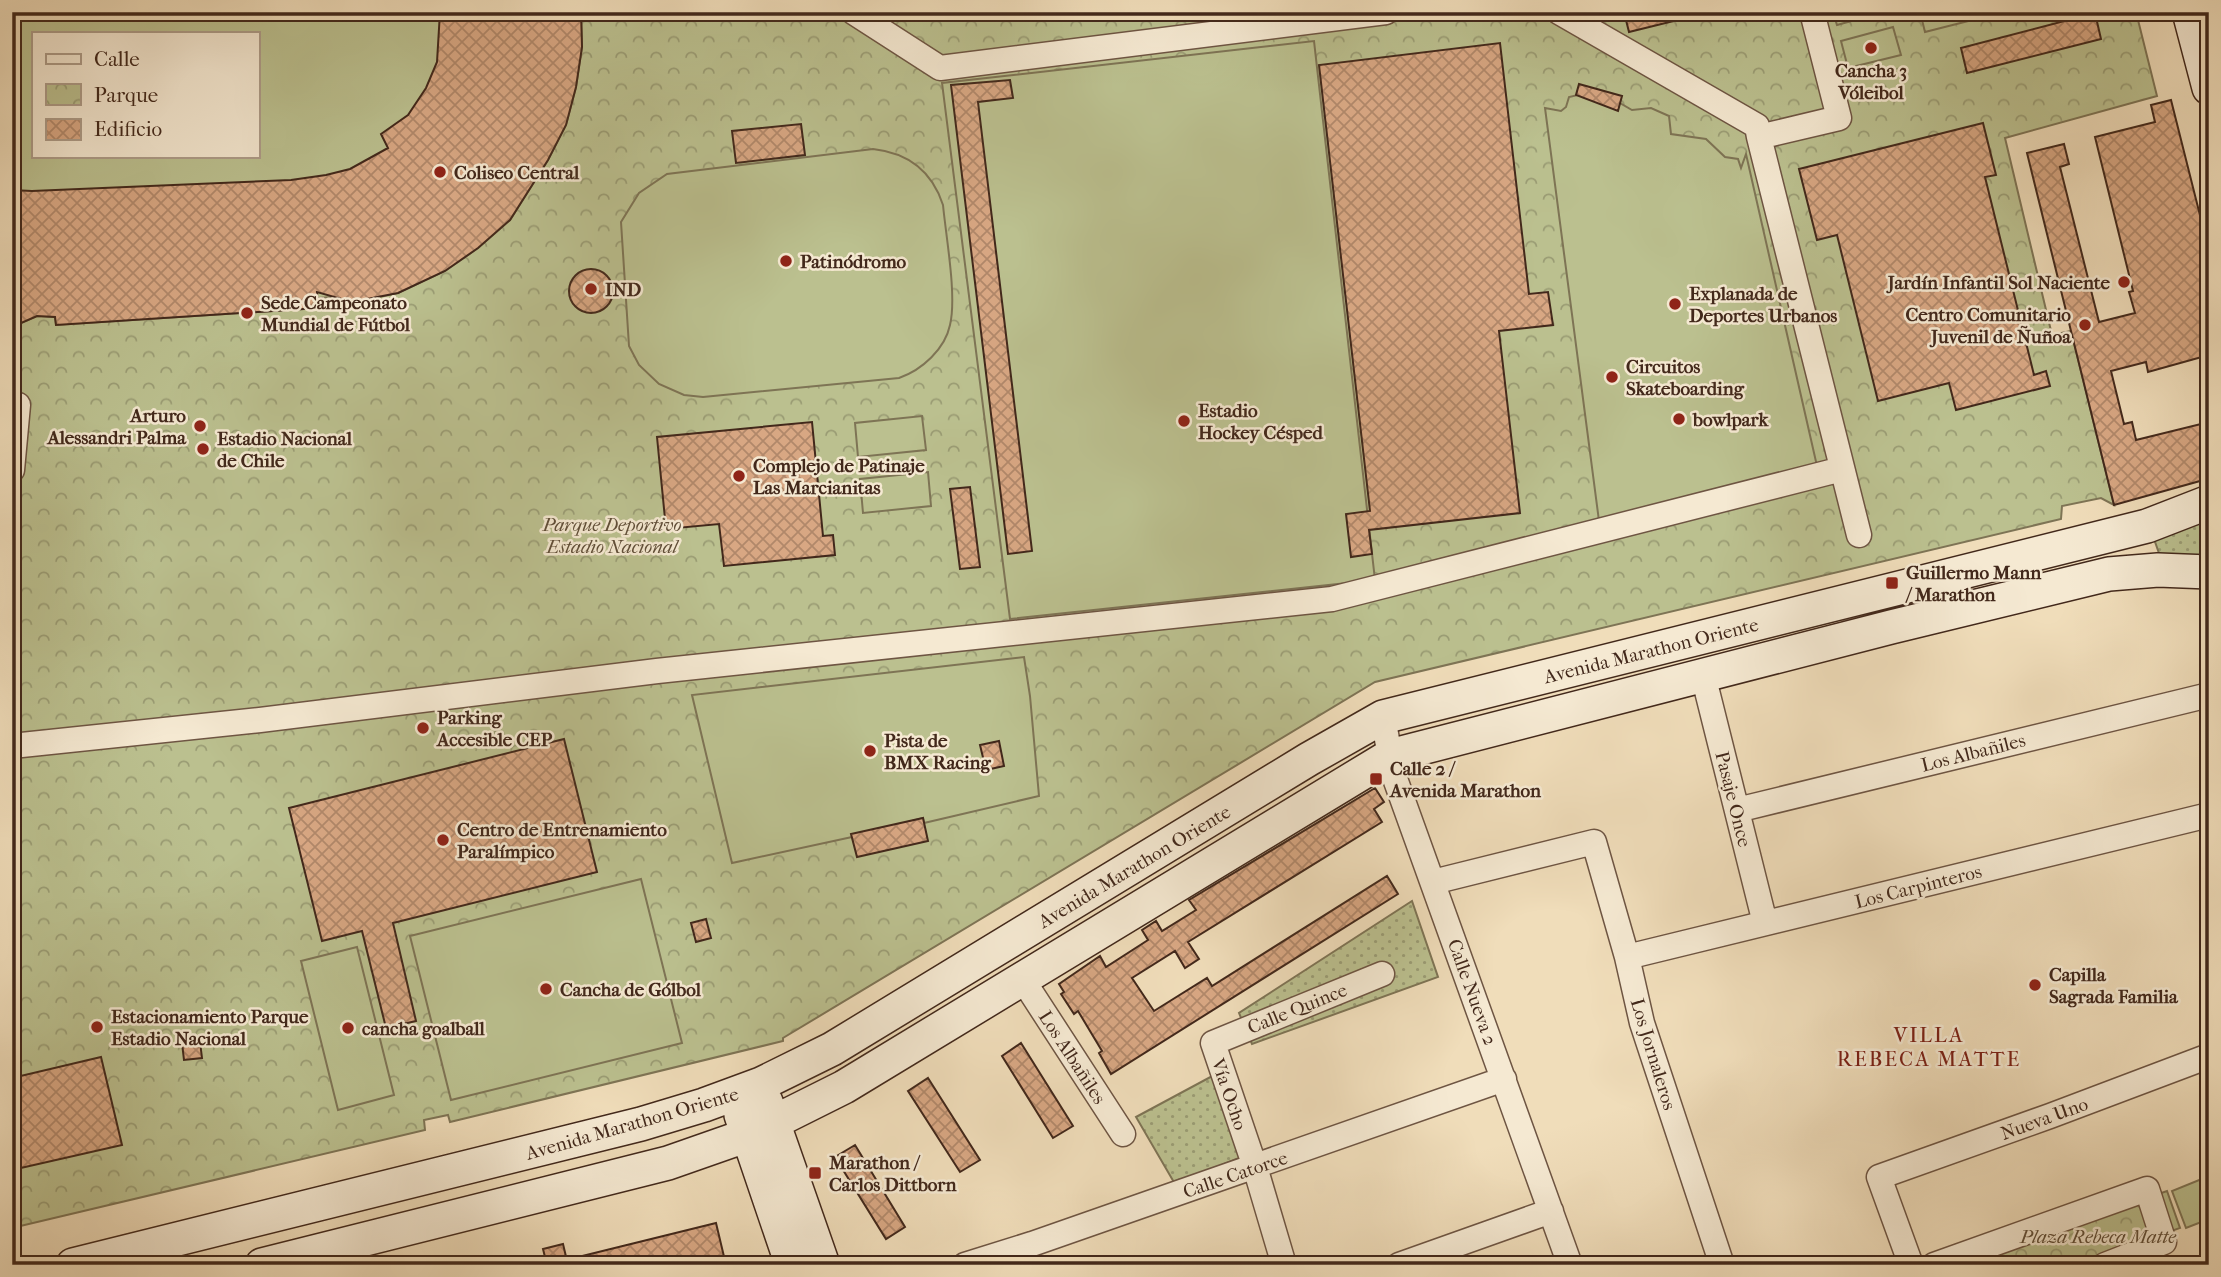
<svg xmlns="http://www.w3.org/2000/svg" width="2221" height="1277" viewBox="0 0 2221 1277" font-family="'IM FELL French Canon',serif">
<defs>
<pattern id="grass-dots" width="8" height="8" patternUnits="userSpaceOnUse" patternTransform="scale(1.75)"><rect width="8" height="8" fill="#bbc08f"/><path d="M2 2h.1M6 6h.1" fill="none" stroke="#9a9c74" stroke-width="1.8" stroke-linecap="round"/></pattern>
<pattern id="park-crowns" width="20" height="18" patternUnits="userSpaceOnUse" patternTransform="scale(1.75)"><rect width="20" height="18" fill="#bbc08f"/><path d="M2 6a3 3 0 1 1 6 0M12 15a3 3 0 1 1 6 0" fill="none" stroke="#9a9c74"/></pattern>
<pattern id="building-cross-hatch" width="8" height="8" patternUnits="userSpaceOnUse" patternTransform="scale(1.75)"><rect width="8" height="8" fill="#d8a783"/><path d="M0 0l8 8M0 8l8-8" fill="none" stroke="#b1886a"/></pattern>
</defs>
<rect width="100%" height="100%" fill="#f0ddba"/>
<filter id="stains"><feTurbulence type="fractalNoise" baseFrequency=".00286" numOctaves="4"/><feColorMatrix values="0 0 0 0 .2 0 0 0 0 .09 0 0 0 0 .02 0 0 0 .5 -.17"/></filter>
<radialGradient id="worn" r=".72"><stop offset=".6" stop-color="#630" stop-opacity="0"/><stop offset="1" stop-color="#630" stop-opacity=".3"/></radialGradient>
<!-- grass -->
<path fill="url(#grass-dots)" stroke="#7e7455" stroke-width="2" d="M2209,514V560L2160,556L2153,536Z
M1412,901L1438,977L1252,1044L1239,1013Z
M1216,1074L1244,1156L1175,1184L1136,1117Z"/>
<!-- park -->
<path fill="url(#park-crowns)" stroke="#7e7455" stroke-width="2" fill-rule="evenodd" d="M12,12H2136L2157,96L2005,138L2052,335L2071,331L2114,505L2101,498L2062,506L2061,519L1375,682L783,1038V1041L450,1122L448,1115L424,1120L425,1130L12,1228ZM33,33H257V156H33Z
M2167,1191L2180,1228L2076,1265H1953Z"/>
<!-- pitch -->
<path fill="#bbc08f" stroke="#7e7455" stroke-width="2" fill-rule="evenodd" d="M12,12H581L582,47L576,87L566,125L548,160L510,220L478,248L445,271L398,293L352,302L333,297L318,298V308L56,325L55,317L37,316L12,327ZM33,33H257V156H33Z
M1833,12H1884L1837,25Z
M1920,12H1991L1992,15L1925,32Z
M1893,27L1901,55L1848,68L1841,41Z
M1314,41L1375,580L1010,619L942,83Z
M1582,94L1618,102L1632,110L1651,108L1669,116L1671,134L1706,139L1725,157L1738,159L1741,168L1746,154L1817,466L1599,521L1545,108L1561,111L1566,107L1569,97Z
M873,149C909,153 932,171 943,205C946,237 957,296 950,325C945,349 922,370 899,378L703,397L684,395L659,384L639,365L629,346L621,222L639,193L667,174Z
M922,416L926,450L858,457L855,423Z
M928,472L931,506L863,513L860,479Z
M1024,657L1030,696L1039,796L924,823L923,818L852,837L732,863L692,695Z
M641,879L682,1043L451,1100L410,936Z
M357,947L394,1095L338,1110L301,961Z
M2209,1176V1219L2186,1228L2172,1191Z"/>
<!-- building -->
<path fill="url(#building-cross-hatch)" stroke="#42281b" stroke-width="2" d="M440,12H581L582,47L576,87L566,125L548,160L510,220L478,248L445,271L398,293L352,302L317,292L318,308L56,325L55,317L37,316L12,327V190L32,191L291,180L326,175L350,169L388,148L381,134L408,115L426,88L437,62Z
M1624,12H1686V18L1629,32Z
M2095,13L2101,39L1967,73L1961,48Z
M1500,43L1529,294L1548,292L1553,325L1499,331L1520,513L1369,530L1372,554L1351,557L1346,514L1370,511L1319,65Z
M1010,80L1013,98L978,102L1032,551L1008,554L951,85Z
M1579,84L1622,96L1618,111L1576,95Z
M2171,100L2209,251V355L2148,372L2146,362L2111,371L2124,424L2132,422L2136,440L2209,422V476L2200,481L2114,505L2027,153L2064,144L2069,164L2060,167L2099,322L2135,313L2129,292L2133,291L2095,137L2155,122L2151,105Z
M1983,123L1996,175L1985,177L2034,375L2046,371L2050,386L1956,410L1949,383L1878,401L1837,235L1817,240L1799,169Z
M801,124L805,155L736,163L732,131Z
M569 291a22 22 0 1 1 44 0a22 22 0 1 1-44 0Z
M812,422L823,536L833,535L835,555L724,566L719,524L666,529L657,437Z
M970,487L980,567L960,569L950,489Z
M564,739L597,872L393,923L416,1021L386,1028L362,931L322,941L289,808Z
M999,741L1004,766L986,770L980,745Z
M1375,788L1384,802L1374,809L1382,822L1188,942L1199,959L1185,968L1175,951L1132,978L1154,1011L1207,978L1212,986L1387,876L1398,894L1111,1074L1099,1053L1102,1051L1078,1011L1074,1014L1061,994L1064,992L1059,984L1100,956L1106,967L1148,940L1142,930L1156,921L1162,931L1196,910L1189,900Z
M923,818L928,841L857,857L851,834Z
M706,919L711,938L696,942L691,923Z
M200,1042L202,1058L184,1060L182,1043Z
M1021,1043L1073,1126L1053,1138L1002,1056Z
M101,1057L122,1145L12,1170V1078Z
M928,1078L980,1160L960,1172L908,1091Z
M855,1145L905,1227L886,1239L835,1157Z
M716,1223L726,1265H571L570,1259Z
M563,1244L568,1265H547L543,1249Z"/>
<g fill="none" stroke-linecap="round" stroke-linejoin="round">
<!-- street casing -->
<g stroke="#6e5543" stroke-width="27">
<path id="street" d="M853,12L940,68L1386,12
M1559,12L1757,126L1759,137L1839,118L1812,12
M1759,137L1859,535
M12,470L18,405
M1703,675L1765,923
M1383,717L1393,773L1570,1265
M12,746L260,720L657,671L1332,599L1842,469
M1737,810L2209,695
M1433,882L1594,842L1627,957L1642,1023L1722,1265
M1627,957L2209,815
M1023,980L1123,1134
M965,1265L1032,1244L1504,1079
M1284,1265L1255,1167L1213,1043L1382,974
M1399,1265L1551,1211
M1911,1265L1879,1177L2050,1116L2209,1056
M1934,1265L2147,1189L2164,1242L2105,1265"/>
</g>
<!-- secondary casing -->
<g stroke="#42281b" stroke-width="36">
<path id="secondary" d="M2189,12L2209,88
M766,1102L823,1265
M741,1115L792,1265
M73,1265L641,1124L704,1105L761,1084L832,1049L1309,759L1383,717L2147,526L2209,502
M262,1265L668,1163L748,1135L844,1087L1390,756L1891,627L2109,574L2158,570L2209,572"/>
</g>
<!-- street -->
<use href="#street" stroke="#f5e9d2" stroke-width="24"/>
<!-- secondary -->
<use href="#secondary" stroke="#f5e9d2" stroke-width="33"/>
</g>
<!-- markers -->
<g fill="#8f2418" stroke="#f5e9d2" stroke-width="2.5">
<circle cx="1871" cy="48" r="7"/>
<circle cx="440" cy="172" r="7"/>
<circle cx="786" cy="261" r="7"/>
<circle cx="2124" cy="282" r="7"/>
<circle cx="591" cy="289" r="7"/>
<circle cx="1675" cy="304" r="7"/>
<circle cx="247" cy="313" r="7"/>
<circle cx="2085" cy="325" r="7"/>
<circle cx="1612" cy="377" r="7"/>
<circle cx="1679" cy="419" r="7"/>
<circle cx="1184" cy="421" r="7"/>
<circle cx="200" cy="426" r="7"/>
<circle cx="203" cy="449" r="7"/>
<circle cx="739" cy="476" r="7"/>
<rect x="1885" y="576" width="14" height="14" rx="3.5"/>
<circle cx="423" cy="728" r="7"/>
<circle cx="870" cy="751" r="7"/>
<rect x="1369" y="772" width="14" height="14" rx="3.5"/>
<circle cx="443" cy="840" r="7"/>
<circle cx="2035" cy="985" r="7"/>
<circle cx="546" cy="989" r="7"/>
<circle cx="97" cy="1027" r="7"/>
<circle cx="348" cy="1028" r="7"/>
<rect x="808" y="1166" width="14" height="14" rx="3.5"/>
</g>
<g text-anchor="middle" stroke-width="5" stroke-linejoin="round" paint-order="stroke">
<!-- poi labels -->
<g font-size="19" font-weight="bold" fill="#42281b" stroke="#f5e9d2" text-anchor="start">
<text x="1871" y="77" text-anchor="middle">Cancha 3<tspan x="1871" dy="22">Vóleibol</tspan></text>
<text x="454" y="179">Coliseo Central</text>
<text x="800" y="268">Patinódromo</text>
<text x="2110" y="289" text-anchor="end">Jardín Infantil Sol Naciente</text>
<text x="605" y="296">IND</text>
<text x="1689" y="300">Explanada de<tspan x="1689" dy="22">Deportes Urbanos</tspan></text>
<text x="261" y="309">Sede Campeonato<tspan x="261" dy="22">Mundial de Fútbol</tspan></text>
<text x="2071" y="321" text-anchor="end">Centro Comunitario<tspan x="2071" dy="22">Juvenil de Ñuñoa</tspan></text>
<text x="1626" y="373">Circuitos<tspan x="1626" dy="22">Skateboarding</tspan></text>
<text x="1198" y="417">Estadio<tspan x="1198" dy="22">Hockey Césped</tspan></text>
<text x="186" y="422" text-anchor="end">Arturo<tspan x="186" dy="22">Alessandri Palma</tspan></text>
<text x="1693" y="426">bowlpark</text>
<text x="217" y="445">Estadio Nacional<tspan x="217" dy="22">de Chile</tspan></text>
<text x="753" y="472">Complejo de Patinaje<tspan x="753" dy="22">Las Marcianitas</tspan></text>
<text x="1906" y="579">Guillermo Mann<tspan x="1906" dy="22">/ Marathon</tspan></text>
<text x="437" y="724">Parking<tspan x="437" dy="22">Accesible CEP</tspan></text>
<text x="884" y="747">Pista de<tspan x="884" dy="22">BMX Racing</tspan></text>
<text x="1390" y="775">Calle 2 /<tspan x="1390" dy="22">Avenida Marathon</tspan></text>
<text x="457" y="836">Centro de Entrenamiento<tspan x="457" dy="22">Paralímpico</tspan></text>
<text x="2049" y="981">Capilla<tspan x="2049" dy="22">Sagrada Familia</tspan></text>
<text x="560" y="996">Cancha de Gólbol</text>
<text x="111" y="1023">Estacionamiento Parque<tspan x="111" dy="22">Estadio Nacional</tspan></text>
<text x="362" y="1035">cancha goalball</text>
<text x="829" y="1169">Marathon /<tspan x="829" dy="22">Carlos Dittborn</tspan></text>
</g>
<!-- park labels -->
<g font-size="19" font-style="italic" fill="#604e38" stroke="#f5e9d2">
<text x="612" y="531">Parque Deportivo<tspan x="612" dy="22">Estadio Nacional</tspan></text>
<text x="2098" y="1243">Plaza Rebeca Matte</text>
</g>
<!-- street labels -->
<g font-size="19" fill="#42281b" stroke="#f5e9d2">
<text transform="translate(1651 650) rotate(-14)" y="7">Avenida Marathon Oriente</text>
<text transform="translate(1973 752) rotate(-14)" y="7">Los Albañiles</text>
<text transform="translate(1734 799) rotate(76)" y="7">Pasaje Once</text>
<text transform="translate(1134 866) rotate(-31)" y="7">Avenida Marathon Oriente</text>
<text transform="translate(1918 886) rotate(-14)" y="7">Los Carpinteros</text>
<text transform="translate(1473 992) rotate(70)" y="7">Calle Nueva 2</text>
<text transform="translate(1297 1008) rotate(-22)" y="7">Calle Quince</text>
<text transform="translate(1654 1054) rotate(73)" y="7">Los Jornaleros</text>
<text transform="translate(1073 1057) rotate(57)" y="7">Los Albañiles</text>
<text transform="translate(1230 1094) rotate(71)" y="7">Vía Ocho</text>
<text transform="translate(2044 1118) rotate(-20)" y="7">Nueva Uno</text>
<text transform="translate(632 1123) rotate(-16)" y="7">Avenida Marathon Oriente</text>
<text transform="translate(1235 1174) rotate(-19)" y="7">Calle Catorce</text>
</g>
<!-- neighbourhood labels -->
<g font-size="21" letter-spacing="2" fill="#7a1f14" stroke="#f5e9d2">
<text x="1929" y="1042">VILLA<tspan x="1929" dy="24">REBECA MATTE</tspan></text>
</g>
</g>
<!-- margin -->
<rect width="2221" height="1277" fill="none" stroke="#f0ddba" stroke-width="42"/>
<rect x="14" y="14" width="2193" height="1249" fill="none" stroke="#42281b" stroke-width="3.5"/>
<rect x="21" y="21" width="2179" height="1235" fill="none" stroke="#42281b" stroke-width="2"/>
<!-- legend -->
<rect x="32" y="32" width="228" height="126" fill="#f5e9d2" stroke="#ad9c89" stroke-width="2"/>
<rect x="46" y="54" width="35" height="10" fill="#f5e9d2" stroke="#ad9c89" stroke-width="2"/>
<text x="94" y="66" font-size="21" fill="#42281b">Calle</text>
<rect x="46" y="84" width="35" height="21" fill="url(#park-crowns)" stroke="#ad9c89" stroke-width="2"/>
<text x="94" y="102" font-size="21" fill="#42281b">Parque</text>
<rect x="46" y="119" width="35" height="21" fill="url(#building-cross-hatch)" stroke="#ad9c89" stroke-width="2"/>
<text x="94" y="136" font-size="21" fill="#42281b">Edificio</text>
<rect width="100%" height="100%" filter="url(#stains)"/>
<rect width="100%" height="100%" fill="url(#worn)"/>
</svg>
